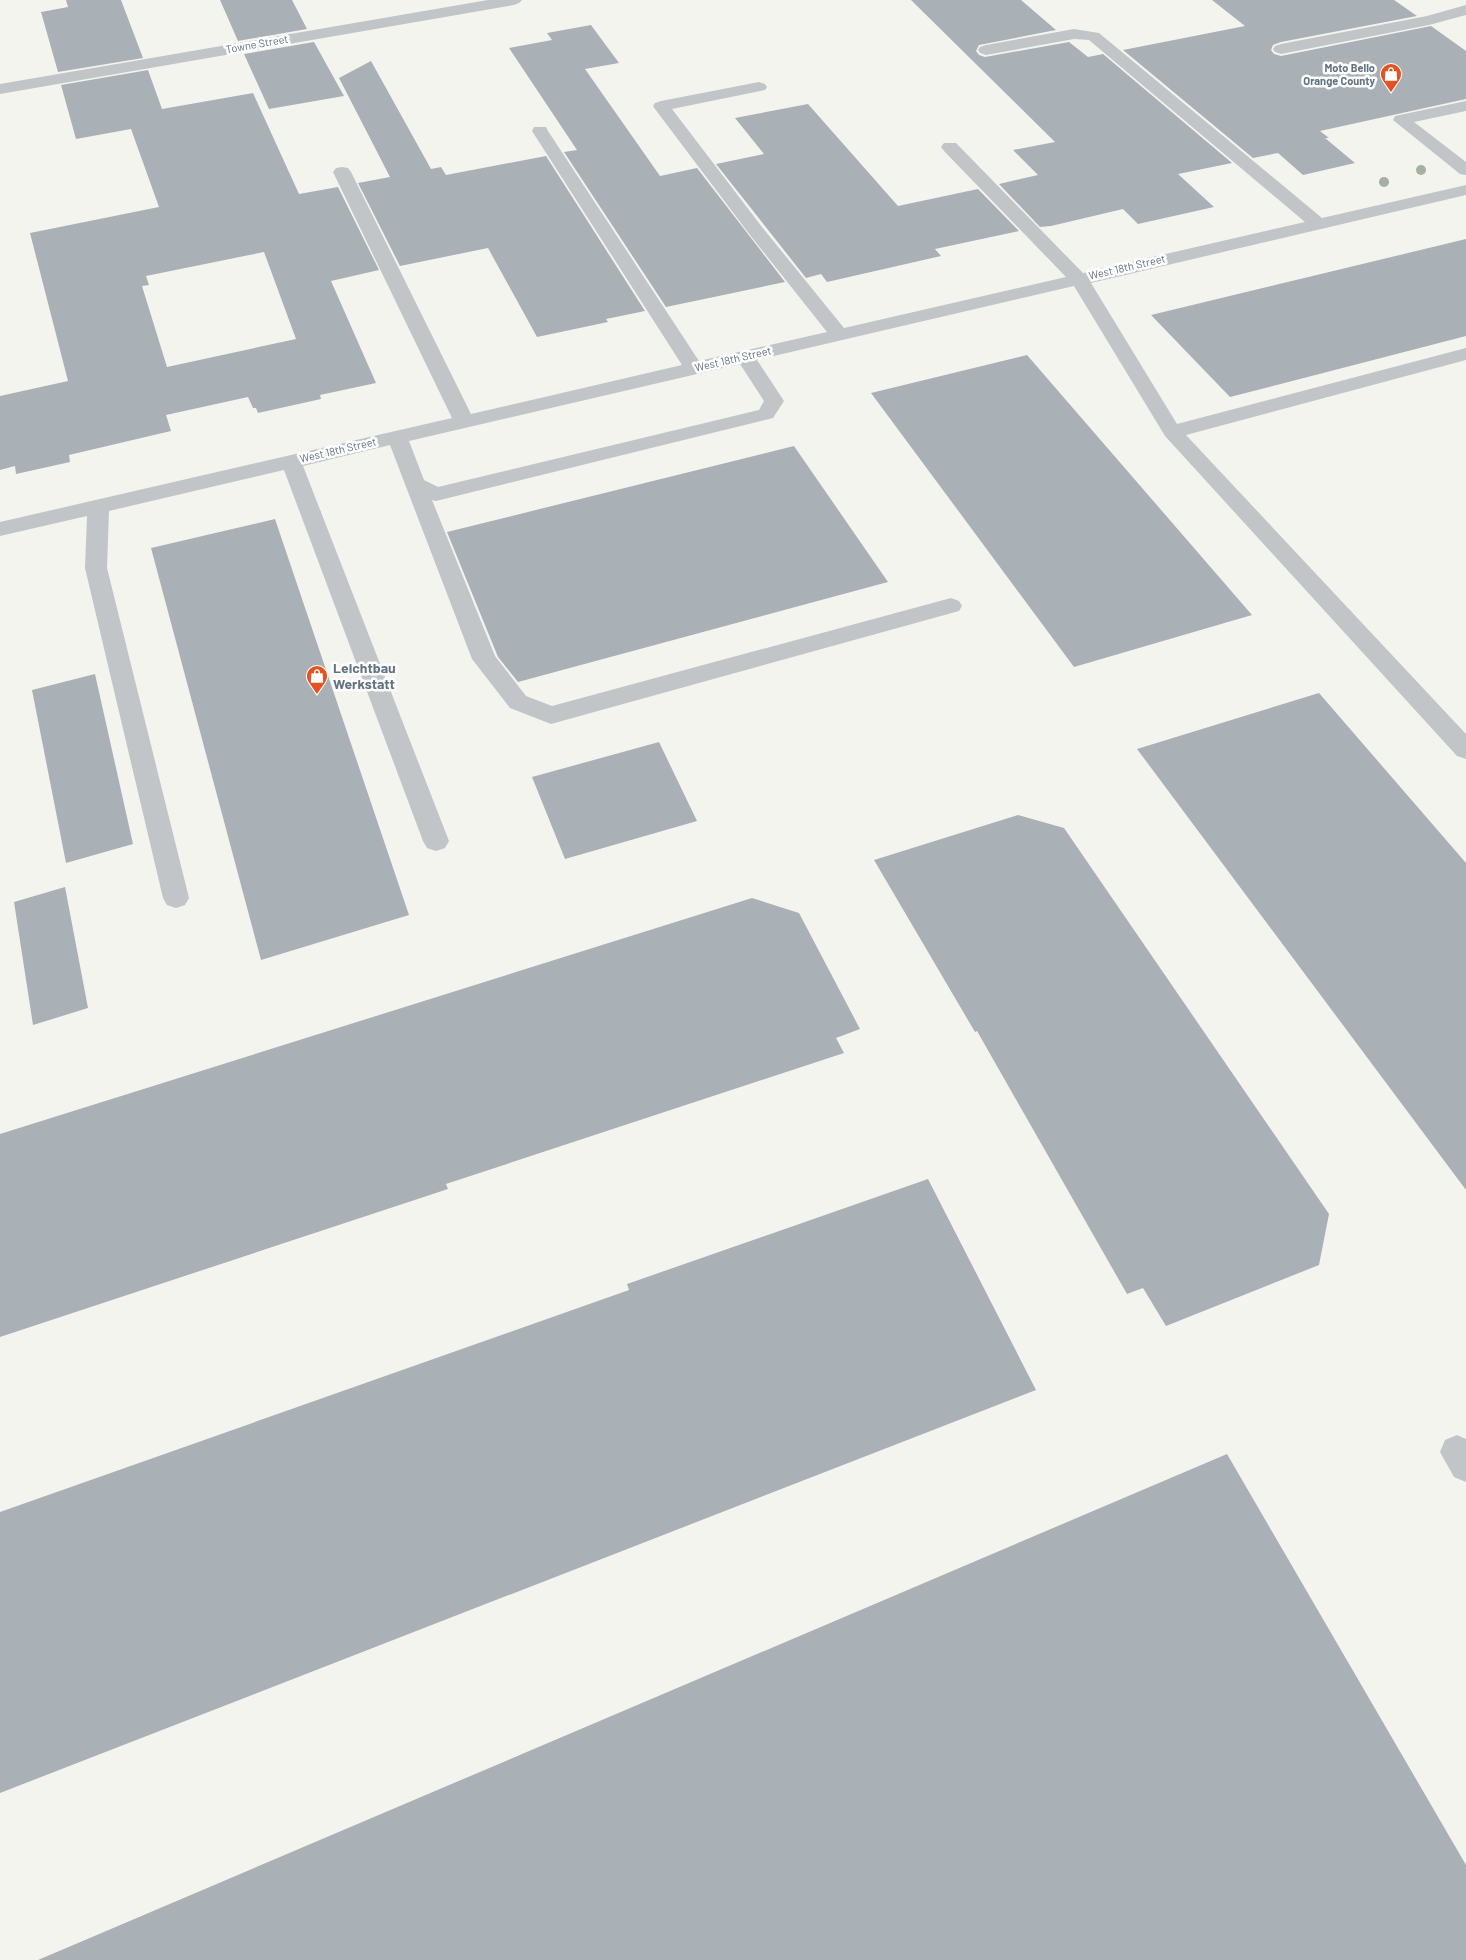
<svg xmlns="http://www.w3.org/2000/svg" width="1466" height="1960" viewBox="0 0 1466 1960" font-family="Barlow,sans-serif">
<rect width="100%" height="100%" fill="#f4f4ef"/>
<!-- building -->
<path fill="#a9b1b6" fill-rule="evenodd" d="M66,0H121L143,58L58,72L41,12L68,7Z
M220,0H292L307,29L238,41Z
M911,0H1021L1056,30L979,45L976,51L979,55L985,57L1069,42L1088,57L1103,54L1232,163L1178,174L1214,207L1138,224L1123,209L1051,226L1040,227L999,184L1038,175L1013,150L1055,142Z
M1212,0H1394L1417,16L1281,42L1273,45L1271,50L1274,54L1281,56L1431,26L1466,51V99L1320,131L1329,138H1325L1355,163L1303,175L1278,153L1253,158L1123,50L1245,26Z
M591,25L619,63L585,69L660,176L697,168L785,282L666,307L564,152L577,150L509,48L552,40L547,33Z
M314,42L344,96L269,109L244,54Z
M371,61L431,169L441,167L446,175L546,156L645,311L606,319L608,322L537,337L488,248L400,266L358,183L390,177L339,78Z
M148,70L162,109L253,93L299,194L338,187L379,270L331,281L376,383L320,395L321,399L258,413L256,408H253L248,397L166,415L171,431L69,455L70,462L16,474L15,466L0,470V396L68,381L30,233L159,207L131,129L76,139L61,85ZM264,252L296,339L167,367L142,286L149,285L146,276Z
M808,104L898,206L978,189L1019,231L935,249L941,256L827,282L821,274L806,278L716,164L764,154L735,118Z
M1466,239V336L1230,397L1151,315Z
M1027,355L1252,615L1074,667L871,393Z
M794,446L888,582L518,682L498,657L447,532Z
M275,519L409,915L261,960L151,548Z
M95,674L133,844L66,863L32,690Z
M1319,693L1466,863V1190L1137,749Z
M659,742L697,821L565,859L532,777Z
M1018,815L1064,828L1329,1214L1319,1265L1166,1326L1143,1288L1127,1294L977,1031L975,1032L874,860Z
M65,887L88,1008L33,1025L14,902Z
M752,898L799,913L860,1029L836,1038L844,1053L446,1184L448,1189L0,1337V1134Z
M928,1179L1036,1390L0,1793V1512L629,1290L627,1284Z
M1227,1454L1466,1865V1960H38Z"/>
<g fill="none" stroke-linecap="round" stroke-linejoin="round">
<!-- minor -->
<path fill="#c1c5c8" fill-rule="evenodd" d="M488,0H522L519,3L514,5L0,94V84Z
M1466,5V15L1429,25L1281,54L1275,52L1273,49L1275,46L1281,44L1427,16Z
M1074,29L1099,33L1322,218L1466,185V195L1091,283L1177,424L1466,348V360L1186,435L1466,734V759L1457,756L1165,436L1074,286L757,360L784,401L773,418L436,501L432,500L495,656L526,696L552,706L951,598L959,601L962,606L959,611L551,724L510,708L472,659L390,445L303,466L449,841L445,848L436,851L427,848L423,841L284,470L109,511L107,568L189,898L185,905L176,908L167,905L163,898L85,568L87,516L0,536V522L452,418L333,172L336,168L342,167L348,168L351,172L471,414L682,365L532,131L534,127H546L548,131L699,361L827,332L750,235L655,109L653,106L655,103L661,101L759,82L765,84L767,87L765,90L672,109L762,227L844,328L1066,277L944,151L941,147L944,143H956L1083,273L1305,222L1089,40L1074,39L986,55L980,53L978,50L980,47L986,45ZM740,364L764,401L759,410L438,487L424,480L409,441Z
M1466,101V111L1414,122L1466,162V175L1460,174L1393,120L1395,116Z
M1457,1435L1466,1439V1482L1454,1477L1440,1452L1445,1440Z"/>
</g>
<!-- trees -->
<g fill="#a5b0a1">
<circle cx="1421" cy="170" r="5"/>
<circle cx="1384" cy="182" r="5"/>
</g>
<!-- icons -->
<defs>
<g id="shop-pin" transform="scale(1.125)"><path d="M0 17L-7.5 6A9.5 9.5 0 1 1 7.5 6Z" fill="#e35220" stroke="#fff"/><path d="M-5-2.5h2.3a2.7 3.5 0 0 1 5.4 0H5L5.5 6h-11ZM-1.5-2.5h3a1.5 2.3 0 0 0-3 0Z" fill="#fff"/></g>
</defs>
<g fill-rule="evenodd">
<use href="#shop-pin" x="1391" y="74"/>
<use href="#shop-pin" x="317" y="676"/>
</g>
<g text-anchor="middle" stroke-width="5" stroke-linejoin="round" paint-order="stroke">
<!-- far-street labels -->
<g font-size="11" fill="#627381" stroke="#fff">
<text transform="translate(257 44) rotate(-10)" y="4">Towne Street</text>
<text transform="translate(1127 267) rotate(-13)" y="4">West 18th Street</text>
<text transform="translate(733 359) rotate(-13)" y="4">West 18th Street</text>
<text transform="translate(338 450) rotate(-13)" y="4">West 18th Street</text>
</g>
<!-- far-poi labels -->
<g font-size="11" font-weight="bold" fill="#627381" stroke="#fff" text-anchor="end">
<text x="1375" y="72">Moto Bello<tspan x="1375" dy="13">Orange County</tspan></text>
</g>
<!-- poi labels -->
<g font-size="14" font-weight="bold" fill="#627381" stroke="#fff" text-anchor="start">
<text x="333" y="673">Leichtbau<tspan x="333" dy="16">Werkstatt</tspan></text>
</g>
</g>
</svg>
